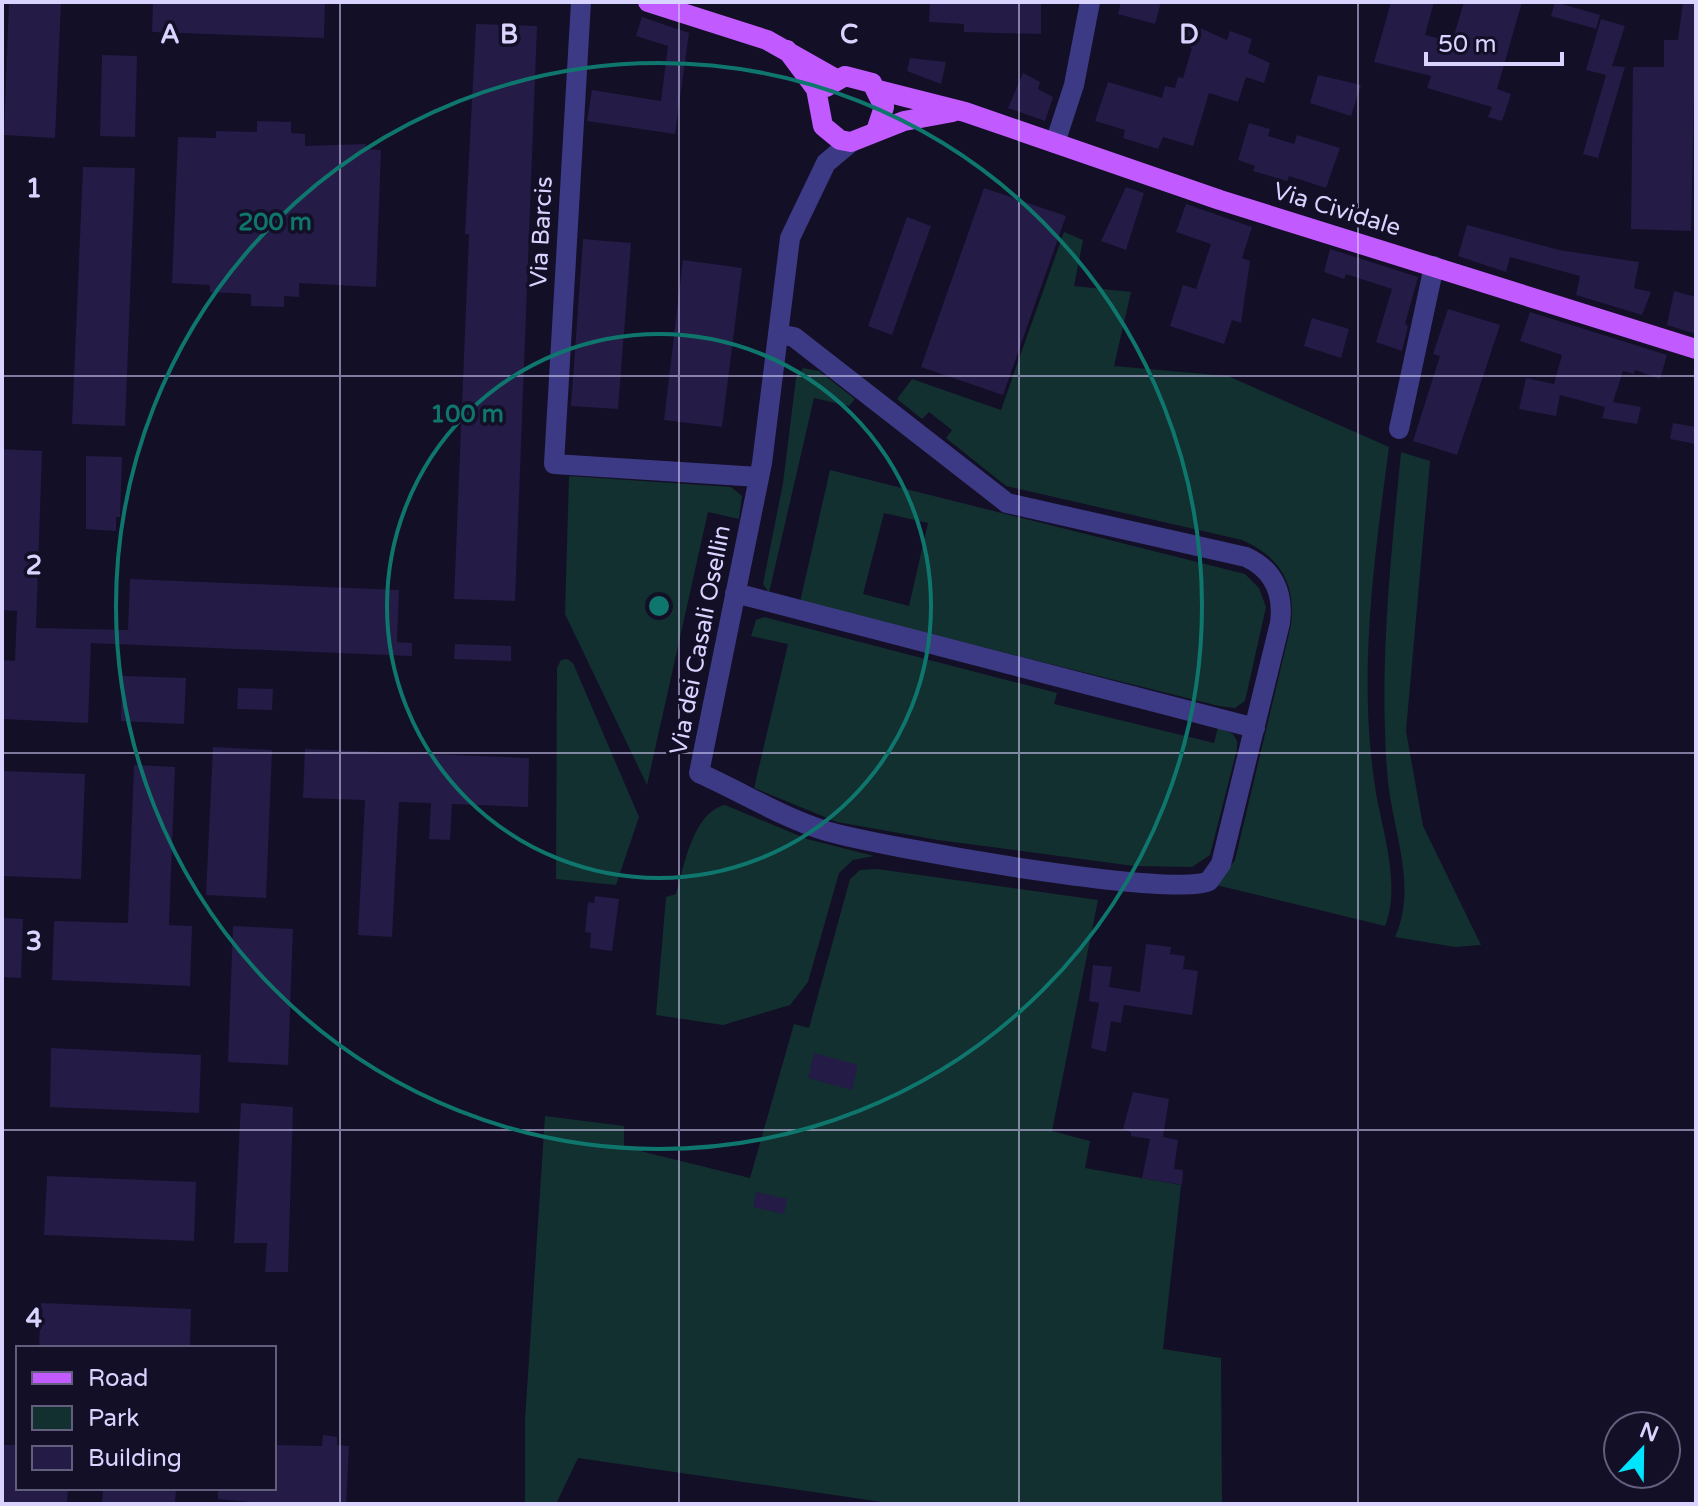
<svg xmlns="http://www.w3.org/2000/svg" width="1698" height="1506" viewBox="0 0 1698 1506" font-family="'Varela Round',sans-serif">
<rect width="100%" height="100%" fill="#130f26"/>
<!-- green -->
<path fill="#12302f" fill-rule="evenodd" d="M1064,232L1083,240L1074,286L1131,292L1114,366L1228,376L1389,447C1374,561 1357,678 1376,793C1383,832 1401,887 1385,926L1216,885L1235,860L1291,625C1296,583 1280,557 1242,540L1006,486L946,438L952,430L929,412L922,419L897,399L912,379L1001,410Z
M803,368L819,371L855,399L849,406L814,398L769,593L763,584L783,483L796,378Z
M1401,452L1430,461L1406,731L1423,826L1481,945L1455,947L1395,937C1419,883 1390,826 1387,770C1379,663 1391,557 1401,452Z
M830,470L1245,574L1259,588L1266,607L1245,701L1235,708L1219,706L800,602ZM884,513L928,523L909,606L863,594Z
M569,476L731,487L742,496L739,519L708,512L647,785L565,614Z
M764,617L1057,693L1054,704L1214,743L1218,727L1233,734L1237,741V749L1210,855L1192,867L1134,866L938,840L837,822L754,788L788,644L751,636L756,620Z
M567,659L573,663L639,817L616,885L556,879L557,668L561,660Z
M725,805L807,839L874,856L853,860L839,873L808,982L790,1005L723,1025L656,1015L666,897L676,894C684,867 693,812 725,805Z
M877,869L1098,900L1052,1131L1090,1141L1085,1168L1181,1185L1163,1349L1221,1358L1222,1504H896L578,1458L556,1504H525V1420L545,1116L624,1126V1147L750,1178L794,1024L809,1028L850,879L860,870Z"/>
<!-- building -->
<path fill="#241b47" d="M9,2H61L55,138L4,135Z
M153,2H325L324,38L152,32Z
M930,2H1041V34L964,32V24L929,22Z
M1121,2H1161L1155,24L1118,14Z
M1391,2H1434L1425,35L1452,42L1464,2H1522L1497,89L1511,94L1502,121L1488,117L1492,107L1427,88L1431,76L1374,62Z
M1555,2L1600,15L1596,29L1551,16Z
M1683,2H1693L1696,7L1691,231L1631,229L1633,67H1664V40H1678Z
M642,17L689,33L675,134L587,121L592,90L661,101L668,46L636,36Z
M1601,19L1625,26L1612,66L1625,67L1598,158L1583,154L1606,75L1586,70Z
M1189,23L1227,40L1230,31L1252,39L1248,53L1270,63L1264,83L1246,77L1238,102L1209,93L1193,146L1163,137L1158,149L1123,138L1125,130L1095,121L1108,82L1162,98L1165,86L1175,88L1178,77L1183,78L1192,48L1183,45Z
M476,24L537,26L515,601L454,599L469,234H465Z
M102,55L137,56L135,137L100,136Z
M910,58L946,62L941,84L907,71Z
M1023,73L1040,82L1038,89L1053,97L1045,121L1008,108Z
M1318,75L1361,85L1351,116L1310,103Z
M257,121L291,122V133L305,134V146L366,144L365,149L381,150L376,287L299,283V297L284,296V307L251,306V294L210,292V285L172,283L178,137L216,138V131L257,132Z
M1249,123L1270,129L1268,136L1294,144L1297,135L1340,148L1326,188L1289,176L1287,181L1253,171L1255,166L1238,160Z
M83,167L135,168L125,426L72,424Z
M1126,187L1144,193L1126,250L1101,241Z
M984,188L1066,216L1003,395L921,367Z
M1186,204L1252,227L1242,258L1250,261L1241,323L1232,320L1224,344L1170,326L1183,285L1196,289L1211,244L1176,232Z
M907,217L931,226L892,335L868,326Z
M1467,225L1559,250L1639,262L1634,288L1651,292L1642,315L1576,295L1580,276L1510,257L1506,272L1458,256Z
M583,239L631,243L618,409L571,406Z
M1330,249L1418,277L1405,324L1408,326L1402,351L1376,342L1392,289L1346,274L1344,279L1324,272Z
M683,260L742,268L722,427L664,420Z
M1674,291L1696,297V334L1667,325Z
M1448,309L1500,325L1457,455L1413,441L1440,356L1433,354Z
M1530,312L1667,355L1660,379L1635,370L1634,374L1623,371L1613,402L1641,407L1637,424L1602,418L1605,407L1560,395L1556,416L1519,409L1526,378L1554,384L1562,355L1520,341Z
M1312,318L1349,329L1341,358L1304,346Z
M1673,423L1696,427V444L1670,439Z
M2,449L42,451L36,628L128,630L130,579L399,590L397,642L412,643V656L91,643L88,723L2,719V660L15,661L17,611L2,610Z
M86,456L122,457L120,517H116V531L86,529Z
M455,644L511,646V661L454,659Z
M122,676L186,678L184,724L121,721Z
M238,688L273,689L272,710L237,709Z
M213,747L272,750L266,898L206,895Z
M305,749L529,758L528,807L452,804L450,840L429,839L431,803L399,802L392,937L358,935L365,800L303,798Z
M134,765L175,767L169,925L192,926L190,986L52,980L54,921L128,923Z
M2,771L85,774L81,879L2,876Z
M595,896L619,899L612,951L590,948L591,933L585,932L588,902L594,903Z
M2,918L23,919L21,978L2,977Z
M233,926L293,929L288,1065L228,1062Z
M1146,944L1171,947L1170,954L1185,956L1183,969L1198,971L1192,1015L1124,1005L1121,1023L1111,1021L1106,1052L1091,1048L1099,1003L1089,1001L1093,965L1112,967L1109,987L1140,992Z
M51,1048L201,1055L199,1113L50,1107Z
M814,1053L858,1065L852,1090L808,1078Z
M1133,1092L1169,1099L1163,1137L1178,1140L1174,1169L1183,1170L1182,1185L1142,1178L1150,1139L1131,1136V1132L1123,1129Z
M241,1103L293,1107L288,1272H265L267,1243H234Z
M47,1176L196,1182L194,1241L44,1235Z
M756,1192L787,1199L784,1214L753,1207Z
M41,1303L191,1309L190,1348H39Z
M323,1435L337,1437V1445L349,1446L346,1504H274L218,1499V1488H274V1445L322,1446Z
M2,1445H18V1488H68L67,1504H2Z
M103,1488H176L175,1504H102Z"/>
<g fill="none" stroke-linecap="round" stroke-linejoin="round">
<!-- minor -->
<path stroke="#3d3a85" stroke-width="20" d="M581,2L554,464L759,477
M1055,143L1074,85L1090,2
M778,334L794,337L1007,503L1246,557C1274,570 1284,593 1280,623L1221,864L1209,881C1173,899 877,846 826,831C781,817 742,792 699,773L762,463L790,238L826,163L851,142
M1399,429L1434,266
M735,593L1255,728"/>
<!-- major -->
<path stroke="#c25bff" stroke-width="20" d="M648,2L767,40L836,79
M787,50L816,89L823,126L840,140L851,142L904,121L953,112
M826,87L845,76L872,83L884,107L876,131
M878,90L965,112L1220,200L1696,349"/>
</g>
<!-- grid -->
<path fill="none" stroke="#d9d4ff" stroke-width="2" stroke-opacity="0.55" d="M340,2V1504M679,2V1504M1019,2V1504M1358,2V1504M2,376H1696M2,753H1696M2,1130H1696"/>
<!-- distance rings -->
<g fill="none" stroke="#0f766e" stroke-width="4">
<circle cx="659" cy="606" r="272"/>
<circle cx="659" cy="606" r="543"/>
</g>
<g text-anchor="middle" stroke-width="7" stroke-linejoin="round" paint-order="stroke">
<!-- street labels -->
<g font-size="24" fill="#d9d4ff" stroke="#130f26">
<text transform="translate(1337 209) rotate(17)" y="8">Via Cividale</text>
<text transform="translate(541 232) rotate(-87)" y="8">Via Barcis</text>
<text transform="translate(700 640) rotate(-79)" y="8">Via dei Casali Osellin</text>
</g>
</g>
<g font-size="26" text-anchor="middle" font-weight="bold" fill="#d9d4ff" stroke="#130f26" stroke-width="7" stroke-linejoin="round" paint-order="stroke">
<text x="170" y="43">A</text>
<text x="509" y="43">B</text>
<text x="849" y="43">C</text>
<text x="1189" y="43">D</text>
<text x="34" y="197">1</text>
<text x="34" y="574">2</text>
<text x="34" y="950">3</text>
<text x="34" y="1327">4</text>
</g>
<circle cx="659" cy="606" r="12" fill="#0f766e" stroke="#130f26" stroke-width="4"/>
<g font-size="24" text-anchor="middle" font-weight="bold" fill="#0f766e" stroke="#130f26" stroke-width="7" stroke-linejoin="round" paint-order="stroke">
<text x="275" y="230">200 m</text>
<text x="467" y="422">100 m</text>
</g>
<!-- border -->
<rect width="1698" height="1506" fill="none" stroke="#d9d4ff" stroke-width="8"/>
<!-- legend -->
<rect x="16" y="1346" width="260" height="144" fill="#130f26" stroke="#625e7d" stroke-width="2"/>
<rect x="32" y="1372" width="40" height="12" fill="#c25bff" stroke="#625e7d" stroke-width="2"/>
<text x="88" y="1386" font-size="24" fill="#d9d4ff">Road</text>
<rect x="32" y="1406" width="40" height="24" fill="#12302f" stroke="#625e7d" stroke-width="2"/>
<text x="88" y="1426" font-size="24" fill="#d9d4ff">Park</text>
<rect x="32" y="1446" width="40" height="24" fill="#241b47" stroke="#625e7d" stroke-width="2"/>
<text x="88" y="1466" font-size="24" fill="#d9d4ff">Building</text>
<!-- north arrow -->
<g transform="translate(1642 1450) rotate(22)"><circle r="38" fill="#130f26" stroke="#625e7d" stroke-width="2"/>
<path d="M0-6L14 30L0 20L-14 30Z" fill="#00e5ff"/>
<text y="-12" font-size="22" font-weight="bold" text-anchor="middle" fill="#d9d4ff">N</text>
</g>
<!-- scale -->
<path d="M1426 52v12h136v-12" fill="none" stroke="#d9d4ff" stroke-width="4"/>
<text x="1438" y="52" font-size="24" fill="#d9d4ff" stroke="#130f26" stroke-width="6" paint-order="stroke">50 m</text>
</svg>
